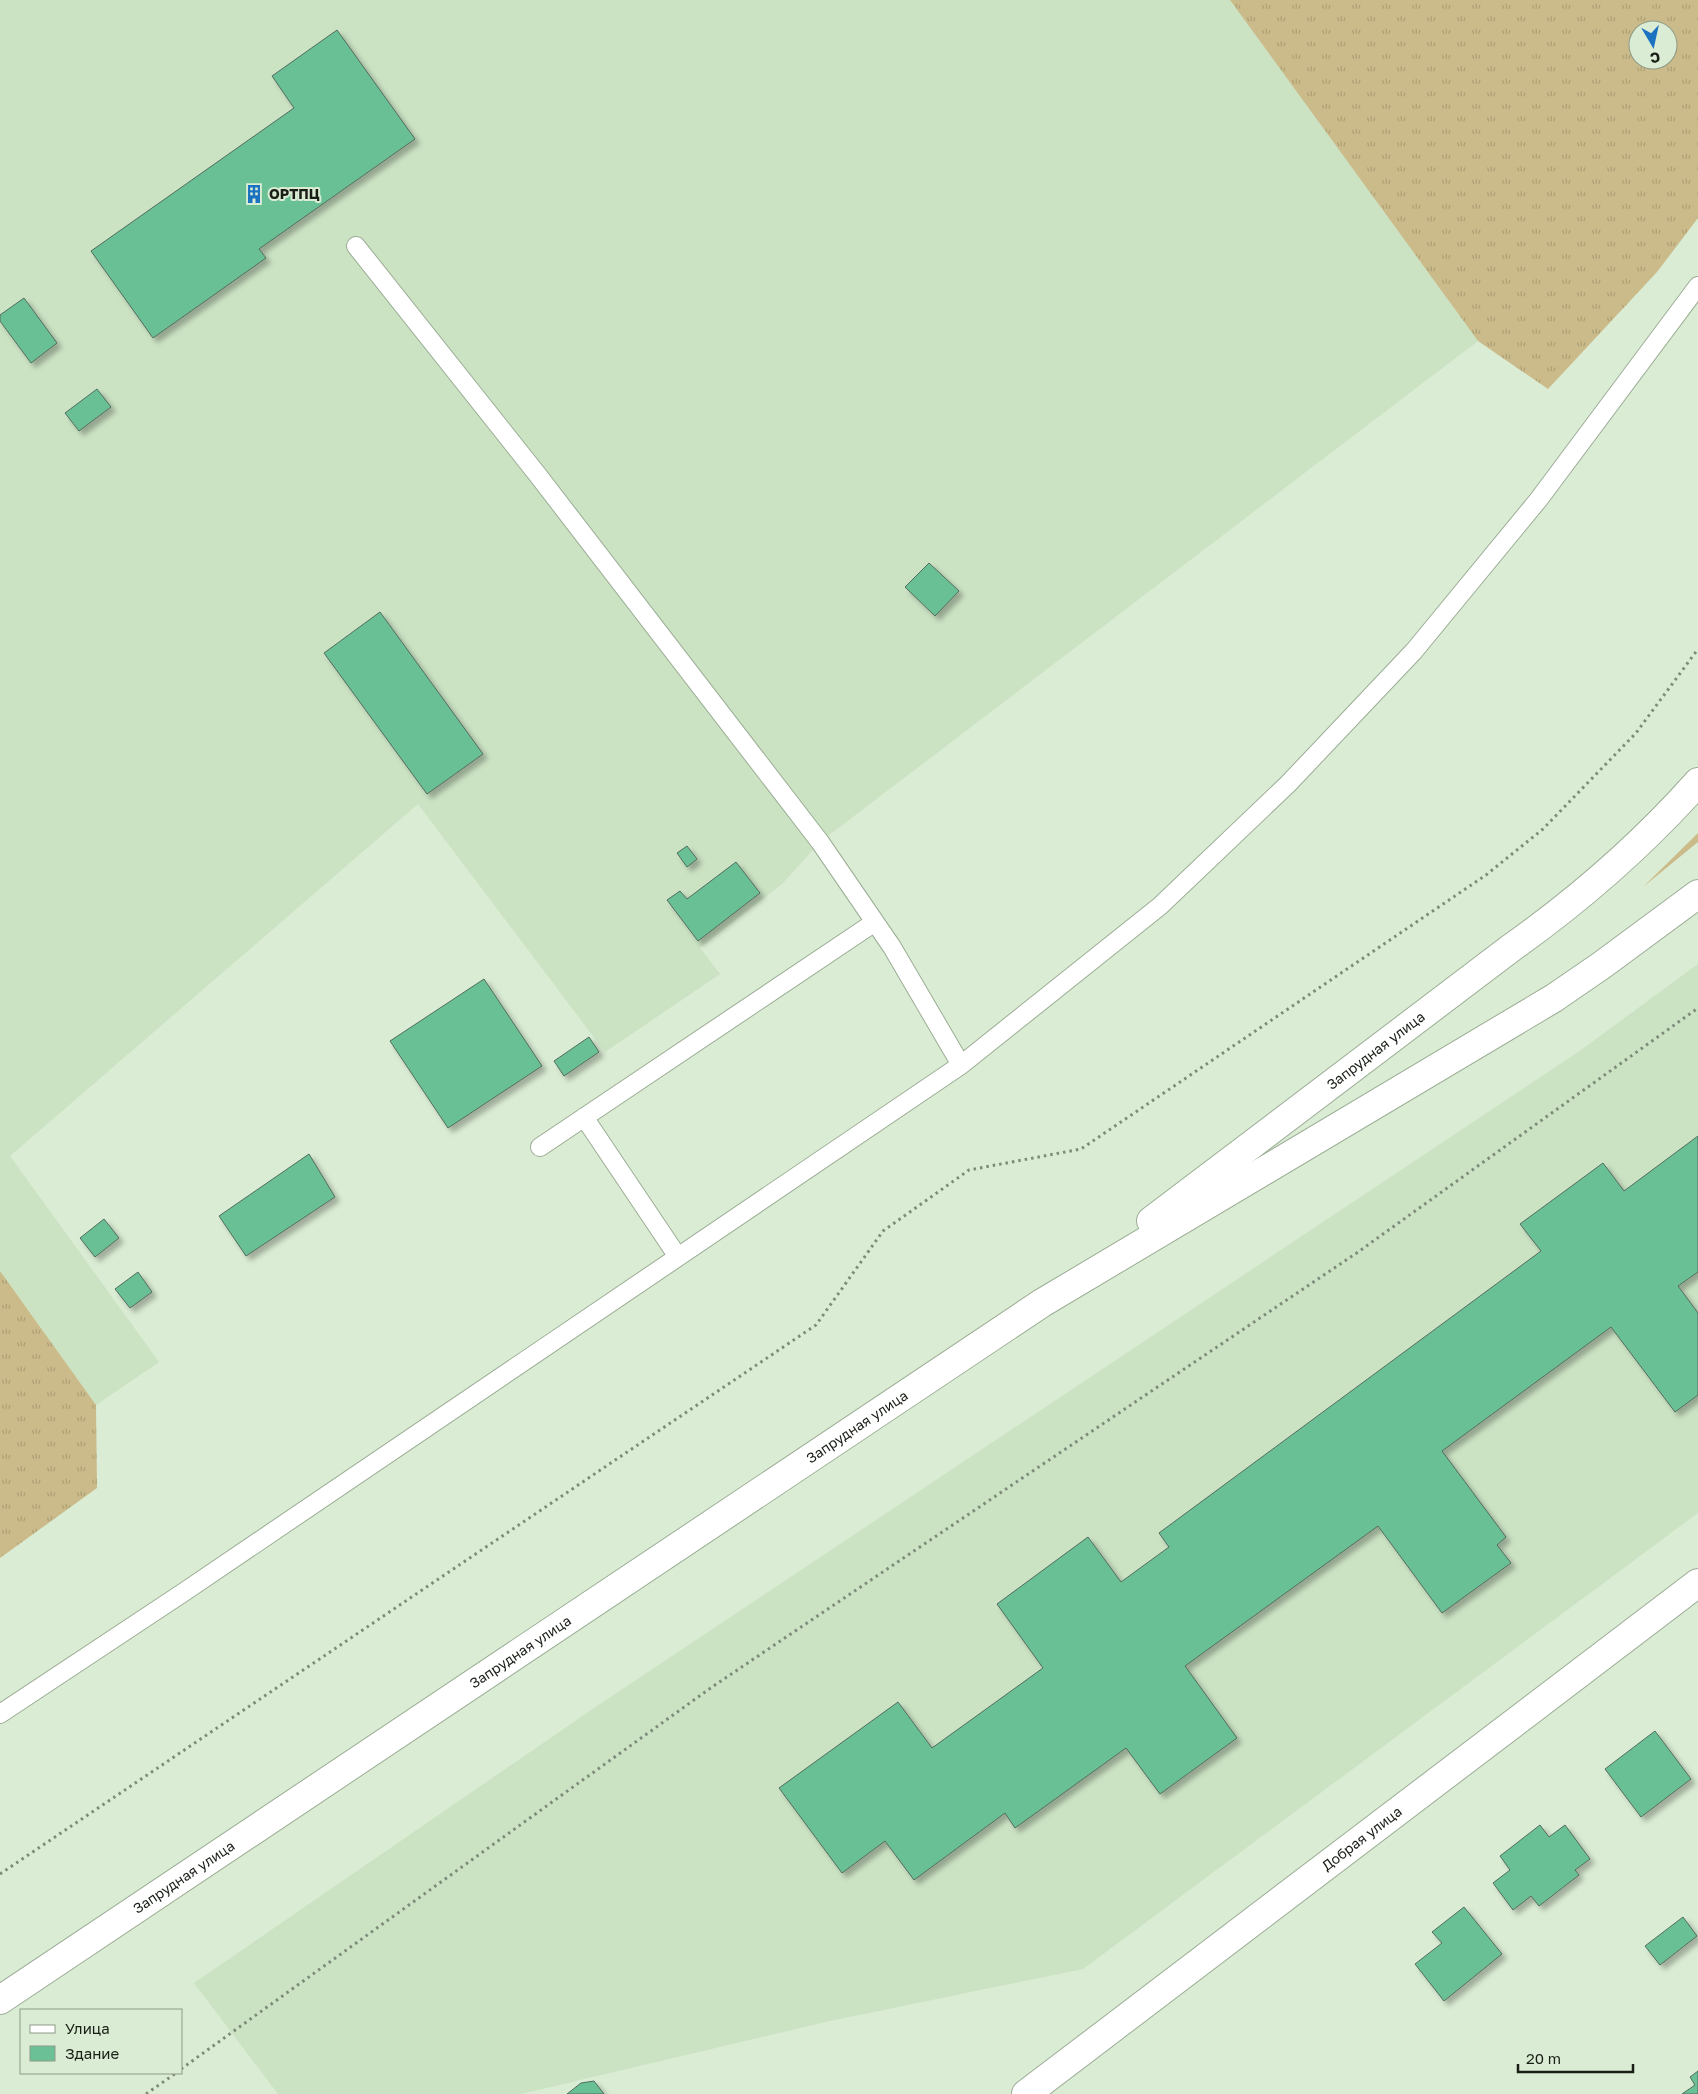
<svg xmlns="http://www.w3.org/2000/svg" width="1698" height="2094" viewBox="0 0 1698 2094" font-family="'Golos Text',sans-serif">
<defs>
<pattern id="grass-tufts" width="24" height="20" patternUnits="userSpaceOnUse" patternTransform="scale(1.25)"><rect width="24" height="20" fill="#cbbb8a"/><path d="M3 7l-1-3M5 7V3M7 7l1-3M15 17l-1-3M17 17v-4M19 17l1-3" fill="none" stroke="#aea076"/></pattern>
<filter id="shadow"><feDropShadow dx="4.5" dy="4.5" stdDeviation="2.5" flood-color="#0004"/></filter>
</defs>
<rect width="100%" height="100%" fill="#daecd3"/>
<!-- built -->
<path fill="#cbe2c3" d="M0,0H1230L1478,341L820,842L782,884L700,948L720,974L605,1052L418,804L10,1156L159,1362L96,1405L0,1271Z
M1698,964V1513L1083,1969L830,2021L521,2094H278L194,1983L597,1706L1581,1050Z"/>
<!-- grass -->
<path fill="url(#grass-tufts)" fill-rule="evenodd" d="M1230,0H1698V218L1657,272L1548,389L1478,341ZM1638,30H1668V60H1638Z
M1698,833V842L1643,887Z
M0,1271L96,1405L97,1488L0,1558Z"/>
<!-- building -->
<path fill="#6bc095" stroke="#526c5e" filter="url(#shadow)" d="M337,30L415,139L259,249L266,258L153,338L91,251L294,108L272,76Z
M24,298L57,343L31,363L0,321V315Z
M97,389L111,407L79,431L65,413Z
M929,563L959,591L935,616L905,587Z
M380,612L483,754L427,794L324,653Z
M687,846L697,859L687,867L677,853Z
M736,862L760,893L698,941L667,900L680,891L687,899Z
M484,979L542,1066L448,1128L390,1041Z
M589,1037L599,1052L564,1076L554,1061Z
M1698,1136V1272L1678,1286L1698,1313V1395L1675,1412L1611,1327L1442,1451L1506,1537L1497,1545L1511,1563L1442,1613L1378,1526L1185,1666L1237,1738L1160,1794L1126,1748L1015,1828L1005,1813L914,1880L885,1841L842,1873L779,1788L898,1702L932,1748L1043,1668L997,1604L1088,1537L1121,1582L1169,1547L1159,1533L1541,1251L1520,1224L1603,1163L1624,1191Z
M309,1154L335,1197L246,1256L219,1216Z
M104,1219L119,1238L95,1257L80,1238Z
M138,1272L152,1292L130,1308L115,1289Z
M1655,1731L1691,1779L1641,1817L1605,1769Z
M1540,1825L1549,1837L1565,1825L1590,1859L1575,1870L1579,1875L1539,1906L1531,1896L1513,1910L1493,1883L1510,1870L1500,1856Z
M1464,1907L1502,1954L1444,2001L1415,1964L1442,1943L1432,1932Z
M1683,1917L1697,1936L1660,1965L1645,1946Z
M1698,2071V2094H1682L1695,2085L1690,2077Z
M594,2081L604,2094H567L581,2083Z"/>
<g fill="none" stroke-linecap="round" stroke-linejoin="round">
<!-- lane casing -->
<g stroke="#9bad95" stroke-width="20">
<path id="lane" d="M961,1065L1160,906L1288,784L1414,651L1539,499L1698,286
M584,1117L678,1257
M540,1147L875,922
M0,1714L184,1592L961,1065L892,947L820,842L537,474L356,246"/>
</g>
<!-- street casing -->
<g stroke="#9bad95" stroke-width="30">
<g id="street">
<path id="s1" d="M1026,2094L1698,1583"/>
</g>
</g>
<!-- secondary casing -->
<g stroke="#9bad95" stroke-width="30">
<g id="secondary">
<path id="s2" d="M1151,1221L1511,948C1580,899 1642,845 1698,782"/>
<path id="s3" d="M0,2000L1042,1303L1554,998L1602,965L1698,894"/>
</g>
</g>
<!-- path -->
<path stroke="#7e8b79" stroke-width="3" stroke-dasharray="2.5 4" stroke-linecap="butt" d="M0,1874L816,1325L883,1231L969,1170L1081,1149L1486,875L1543,829L1636,733L1698,649
M181,2069L712,1687L1358,1252L1698,1008
M146,2094L176,2073"/>
<!-- lane -->
<use href="#lane" stroke="#fff" stroke-width="18"/>
<!-- street -->
<use href="#street" stroke="#fff" stroke-width="28"/>
<!-- secondary -->
<use href="#secondary" stroke="#fff" stroke-width="28"/>
</g>
<!-- icons -->
<defs>
<g id="building-bare" transform="scale(1.5)"><path d="M-4-6H4V6H1V3H-1V6H-4ZM-2.5-4.3h1.7v1.8h-1.7ZM.8-4.3h1.7v1.8H.8ZM-2.5-1h1.7V.8h-1.7ZM.8-1h1.7V.8H.8Z" fill="#1b72c0" stroke="#daecd3" stroke-width="2.5" paint-order="stroke"/></g>
</defs>
<g fill-rule="evenodd">
<use href="#building-bare" x="254" y="194"/>
</g>
<g text-anchor="middle" stroke-width="4" stroke-linejoin="round" paint-order="stroke">
<!-- poi labels -->
<g font-size="14" font-weight="bold" fill="#191f16" stroke="#daecd3" text-anchor="start">
<text x="269" y="199">ОРТПЦ</text>
</g>
<!-- street labels -->
<g font-size="14" fill="#191f16" stroke="#daecd3">
<text dy="5" stroke="none"><textPath href="#s2" startOffset="282">Запрудная улица</textPath></text>
<text dy="5" stroke="none"><textPath href="#s3" startOffset="1031">Запрудная улица</textPath></text>
<text dy="5" stroke="none"><textPath href="#s3" startOffset="626">Запрудная улица</textPath></text>
<text dy="5" stroke="none"><textPath href="#s1" startOffset="422">Добрая улица</textPath></text>
<text dy="5" stroke="none"><textPath href="#s3" startOffset="221">Запрудная улица</textPath></text>
</g>
</g>
<!-- legend -->
<rect x="20" y="2009" width="162" height="65" fill="#daecd3" stroke="#8d9a87"/>
<rect x="30" y="2025" width="25" height="8" fill="#ffffff" stroke="#8d9a87"/>
<text x="65" y="2034" font-size="15" fill="#191f16">Улица</text>
<rect x="30" y="2046" width="25" height="15" fill="#6bc095" stroke="#8d9a87"/>
<text x="65" y="2059" font-size="15" fill="#191f16">Здание</text>
<!-- north arrow -->
<g transform="translate(1653 45) rotate(171)"><circle r="24" fill="#daecd3" stroke="#8d9a87"/>
<path d="M0-4L9 19L0 12L-9 19Z" fill="#1b72c0"/>
<text y="-8" font-size="14" font-weight="bold" text-anchor="middle" fill="#191f16">С</text>
</g>
<!-- scale -->
<path d="M1518 2064v8h115v-8" fill="none" stroke="#191f16" stroke-width="2.5"/>
<text x="1526" y="2064" font-size="15" fill="#191f16" stroke="#daecd3" stroke-width="4" paint-order="stroke">20 m</text>
</svg>
